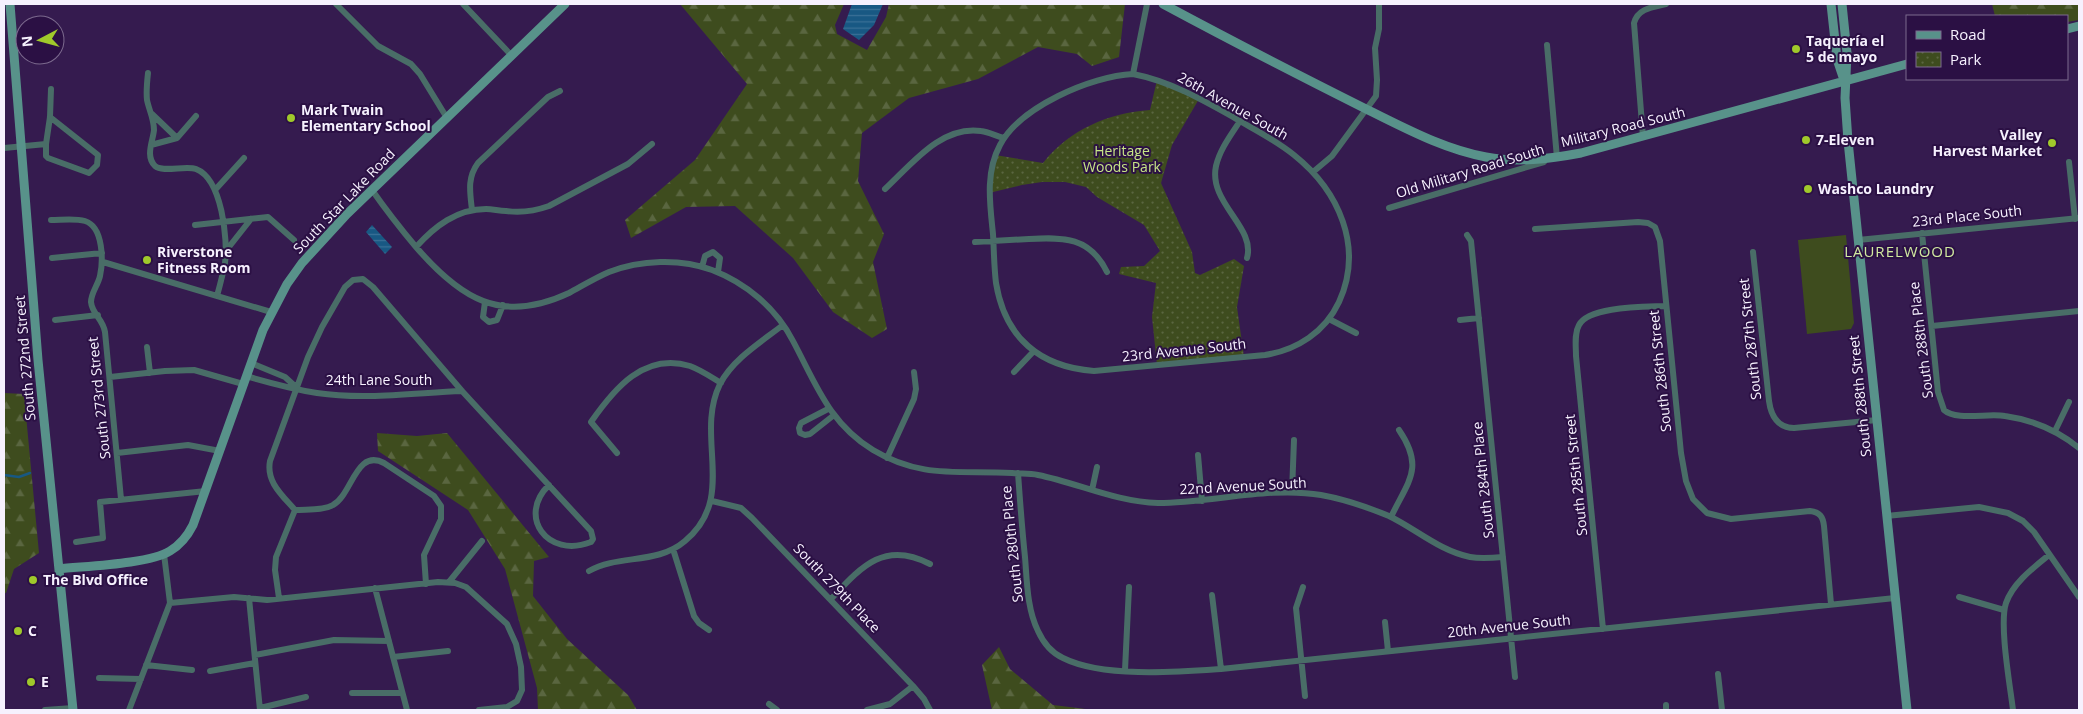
<svg xmlns="http://www.w3.org/2000/svg" width="2083" height="714" viewBox="0 0 2083 714" font-family="'Open Sans',sans-serif">
<defs>
<pattern id="forest-firs" width="22" height="20" patternUnits="userSpaceOnUse" patternTransform="scale(1.25)"><rect width="22" height="20" fill="#3e4c1e"/><path d="M5 1l3.5 6h-7zM16 11l3.5 6h-7z" fill="#5a6640"/></pattern>
<pattern id="park-dots" width="8" height="8" patternUnits="userSpaceOnUse" patternTransform="scale(1.25)"><rect width="8" height="8" fill="#3e4c1e"/><path d="M2 2h.1M6 6h.1" fill="none" stroke="#5a6640" stroke-width="1.8" stroke-linecap="round"/></pattern>
<pattern id="water-rules" width="6" height="5" patternUnits="userSpaceOnUse" patternTransform="scale(1.25)"><rect width="6" height="5" fill="#185883"/><path d="M0 2.5h6" fill="none" stroke="#3a7096"/></pattern>
</defs>
<rect width="100%" height="100%" fill="#351b4f"/>
<!-- green -->
<path fill="#3e4c1e" d="M1846,235L1854,323L1851,329L1807,334L1798,240Z"/>
<!-- forest -->
<path fill="url(#forest-firs)" d="M680,4H844L835,25L837,34L867,50L886,17L889,4H1125L1119,57L1092,66L1077,54L1038,47L978,79L909,98L862,133L858,181L884,234L873,262L887,329L872,338L833,312L793,258L735,206L686,207L631,238L625,220L695,160L747,84Z
M1992,4H2079V20L2067,22V16H1995Z
M4,393L24,394L39,553L14,569L6,593H4Z
M377,433L417,436L447,433L549,557L534,561L533,596L567,639L628,695L637,710H538L537,688L505,569L468,510L378,451Z
M999,647L1010,669L1053,705L1094,710H992L982,665Z"/>
<!-- park -->
<path fill="url(#park-dots)" d="M1157,80L1199,99L1172,145L1161,183L1192,252L1195,273L1200,275L1234,259L1244,266L1237,307L1244,357L1157,365L1152,317L1156,283L1119,274L1121,267L1144,266L1160,251L1144,225L1097,197L1086,187L1065,182H1042L1022,185L989,193L995,155L1043,163C1070,129 1109,113 1150,110Z"/>
<!-- water -->
<path fill="url(#water-rules)" d="M852,4H883L874,25L859,40L843,29Z
M372,225L392,247L385,254L366,232Z"/>
<g fill="none" stroke-linecap="round" stroke-linejoin="round">
<!-- stream -->
<path stroke="#185883" stroke-width="2.5" d="M4,475L19,477L30,473"/>
<!-- street -->
<path stroke="#496d67" stroke-width="6" d="M336,4L378,46L411,64L420,74L447,118
M463,4L512,56
M1547,45L1557,158H1556
M148,73C147,82 146,91 147,100C149,110 154,119 154,130C153,141 145,156 155,166C163,173 186,165 196,169C222,179 228,239 225,263C223,274 220,285 217,296
M1133,74C1169,81 1201,99 1233,117C1253,129 1276,140 1294,155C1339,191 1364,247 1339,302C1325,332 1297,350 1265,355L1094,371C1040,367 1005,338 996,283C994,267 994,251 993,234C990,204 985,173 1000,145C1020,107 1091,76 1133,74Z
M1133,74L1147,4
M152,114L177,138
M1240,121C1231,135 1220,149 1216,166C1208,203 1256,227 1247,258
M1643,137L1634,23C1638,8 1654,7 1666,4
M46,144L50,117L51,89
M151,145L177,138L196,116
M4,148L46,144V156L48,158L89,173L97,165L98,155L50,117
M2069,162L2075,219
M1313,172L1332,156L1376,96L1377,80L1375,48L1379,29V4
M885,189C911,165 941,125 981,131C989,132 996,136 1004,138
M215,190L244,158
M372,190C386,210 400,228 416,247C460,298 501,325 569,293C582,286 595,278 609,272C640,260 680,258 712,270C746,283 776,308 793,341C816,384 829,423 873,450C921,479 959,470 1012,473C1020,474 1029,473 1038,475C1078,483 1116,502 1158,503C1211,503 1270,486 1321,495C1344,499 1367,507 1389,516C1416,529 1440,551 1470,557C1481,559 1492,558 1503,557
M1389,208L1544,162
M472,210C470,192 467,178 478,163L548,97L560,91
M51,220C61,220 75,218 85,221C104,227 103,262 100,276C98,285 91,293 91,302C92,314 103,319 105,332L121,499
M195,225L268,217L294,240
M1535,229L1638,222L1648,223L1655,227L1660,241L1681,453L1686,481L1693,499L1707,513L1731,519L1810,511C1820,512 1823,517 1824,526L1831,604
M1922,233L1938,392L1944,410C1956,421 1988,413 2005,416C2033,420 2057,430 2079,448
M1467,235L1471,241L1515,677
M1858,240L2079,218
M975,242C993,241 1011,240 1029,239C1064,237 1090,237 1107,272
M416,247C435,226 457,209 486,209C493,209 499,211 506,211C521,213 535,211 549,206L628,164L652,144
M225,252L251,219
M1753,252L1769,401C1771,416 1778,428 1794,428L1877,420
M52,258L102,253
M103,262L271,312
M702,267L705,256L713,252L720,258L718,272
M485,302L483,317L489,322L497,320L503,305
M1329,319L1356,333
M55,320L98,315
M1460,320L1479,318
M1932,326L2079,311
M147,347L150,373
M251,363L285,377L297,388
M1014,372L1033,352
M246,376C270,383 292,389 317,393C364,400 414,393 462,391
M110,377L165,371L194,370L243,384
M828,409L801,423L799,428L800,433L805,435L810,434L834,415
M2055,431L2069,402
M117,453L188,445L220,451
M617,453L591,422C614,389 644,352 690,366C701,370 711,377 721,383
M1198,455L1202,501
M887,458L914,399L916,389L914,372
M1018,473C1020,501 1022,529 1025,557C1027,581 1027,609 1038,631C1043,642 1052,653 1063,658C1103,678 1178,672 1221,669L1895,598
M1092,490L1097,467
M1292,492L1294,440
M712,501L741,508L752,518L913,686L924,699L930,710
M295,510C307,509 323,511 333,505C352,495 356,448 384,463L434,496L441,506V519L424,555L426,584
M1886,516L1979,507L2008,513L2023,521L2034,532L2079,597
M1391,517C1408,481 1425,468 1399,430
M76,542L103,538L100,502L206,491
M673,549L694,616L699,623L709,630
M589,571C619,554 657,565 685,541C738,497 694,437 720,384C733,359 761,342 783,325
M449,582L482,541
M1303,587L1296,608L1305,696
M375,588L407,710
M1212,595L1221,669
M1959,597L2004,610
M249,598L260,710
M279,598L275,570L276,557L295,510C282,495 266,482 270,461L308,357L322,327L345,287L353,280L363,279L373,287L462,391L591,531L593,539L591,542C547,559 517,516 549,485
M831,599C861,567 884,540 930,564
M170,603L234,597L267,600L438,582L455,583L466,587L507,624L516,644L521,667L522,690L517,701L507,707L479,710
M1385,622L1388,651
M1603,629L1576,356C1576,346 1574,334 1579,325C1589,306 1645,307 1665,306
M255,655L334,640L389,641
M393,657L448,651
M146,665L192,670
M1125,670L1129,587
M210,671L255,663
M1718,674L1722,710
M99,678L141,679
M352,693H402
M769,704L777,710
M1666,705V710
M260,708L306,697
M45,710L73,708
M129,710L170,603L164,554
M867,710L890,704L913,686
M2013,710C2010,685 1999,624 2006,603C2013,583 2033,568 2049,555"/>
<!-- secondary -->
<path stroke="#58928a" stroke-width="9" d="M10,4L38,360L73,710
M1163,4C1230,40 1298,75 1366,109C1405,128 1443,149 1486,157C1517,163 1549,159 1581,153L1907,64
M1831,4L1837,59L1843,77
M1842,4L1847,53L1845,98L1848,141L1907,710
M2067,29L2079,26
M59,569C86,566 149,564 170,551C180,545 188,535 193,525L263,330L287,284L302,263L347,214L565,4"/>
</g>
<!-- markers -->
<g fill="#a0c92b" stroke="#2b1044" stroke-width="2">
<circle cx="1796" cy="49" r="5"/>
<circle cx="291" cy="118" r="5"/>
<circle cx="1806" cy="140" r="5"/>
<circle cx="2052" cy="143" r="5"/>
<circle cx="1808" cy="189" r="5"/>
<circle cx="147" cy="260" r="5"/>
<circle cx="33" cy="580" r="5"/>
<circle cx="18" cy="631" r="5"/>
<circle cx="31" cy="682" r="5"/>
</g>
<g text-anchor="middle" stroke-width="4" stroke-linejoin="round" paint-order="stroke">
<!-- poi labels -->
<g font-size="14" font-weight="bold" fill="#f6f1fe" stroke="#2b1044" text-anchor="start">
<text x="1806" y="46">Taquería el<tspan x="1806" dy="16">5 de mayo</tspan></text>
<text x="301" y="115">Mark Twain<tspan x="301" dy="16">Elementary School</tspan></text>
<text x="2042" y="140" text-anchor="end">Valley<tspan x="2042" dy="16">Harvest Market</tspan></text>
<text x="1816" y="145">7-Eleven</text>
<text x="1818" y="194">Washco Laundry</text>
<text x="157" y="257">Riverstone<tspan x="157" dy="16">Fitness Room</tspan></text>
<text x="43" y="585">The Blvd Office</text>
<text x="28" y="636">C</text>
<text x="41" y="687">E</text>
</g>
<!-- street labels -->
<g font-size="14" fill="#f6f1fe" stroke="#2b1044">
<text transform="translate(1233 106) rotate(29)" y="5">26th Avenue South</text>
<text transform="translate(1623 127) rotate(-14)" y="5">Military Road South</text>
<text transform="translate(1470 171) rotate(-17)" y="5">Old Military Road South</text>
<text transform="translate(344 201) rotate(-46)" y="5">South Star Lake Road</text>
<text transform="translate(1967 216) rotate(-6)" y="5">23rd Place South</text>
<text transform="translate(1750 339) rotate(-96)" y="5">South 287th Street</text>
<text transform="translate(1921 340) rotate(-97)" y="5">South 288th Place</text>
<text transform="translate(1184 350) rotate(-6)" y="5">23rd Avenue South</text>
<text transform="translate(25 358) rotate(-95)" y="5">South 272nd Street</text>
<text transform="translate(1660 371) rotate(-96)" y="5">South 286th Street</text>
<text x="379" y="385">24th Lane South</text>
<text transform="translate(1860 396) rotate(-96)" y="5">South 288th Street</text>
<text transform="translate(99 398) rotate(-96)" y="5">South 273rd Street</text>
<text transform="translate(1576 475) rotate(-96)" y="5">South 285th Street</text>
<text transform="translate(1483 480) rotate(-96)" y="5">South 284th Place</text>
<text transform="translate(1243 486) rotate(-3)" y="5">22nd Avenue South</text>
<text transform="translate(1012 544) rotate(-96)" y="5">South 280th Place</text>
<text transform="translate(837 588) rotate(46)" y="5">South 279th Place</text>
<text transform="translate(1509 626) rotate(-6)" y="5">20th Avenue South</text>
</g>
<!-- park labels -->
<g font-size="14" fill="#c6e586" stroke="#2b1044">
<text x="1122" y="156">Heritage<tspan x="1122" dy="16">Woods Park</tspan></text>
</g>
<!-- neighbourhood labels -->
<g font-size="15" letter-spacing="1" fill="#d1eaa0" stroke="#2b1044">
<text x="1900" y="257">LAURELWOOD</text>
</g>
</g>
<!-- border -->
<rect width="2083" height="714" fill="none" stroke="#f6f1fe" stroke-width="10"/>
<!-- legend -->
<rect x="1906" y="15" width="162" height="65" fill="#2b1044" stroke="#7c6a8e"/>
<rect x="1916" y="31" width="25" height="8" fill="#58928a" stroke="#7c6a8e"/>
<text x="1950" y="40" font-size="15" fill="#f6f1fe">Road</text>
<rect x="1916" y="52" width="25" height="15" fill="url(#park-dots)" stroke="#7c6a8e"/>
<text x="1950" y="65" font-size="15" fill="#f6f1fe">Park</text>
<!-- north arrow -->
<g transform="translate(40 40) rotate(264)"><circle r="24" fill="#2b1044" stroke="#7c6a8e"/>
<path d="M0-4L9 19L0 12L-9 19Z" fill="#a0c92b"/>
<text y="-8" font-size="14" font-weight="bold" text-anchor="middle" fill="#f6f1fe">N</text>
</g>
</svg>
